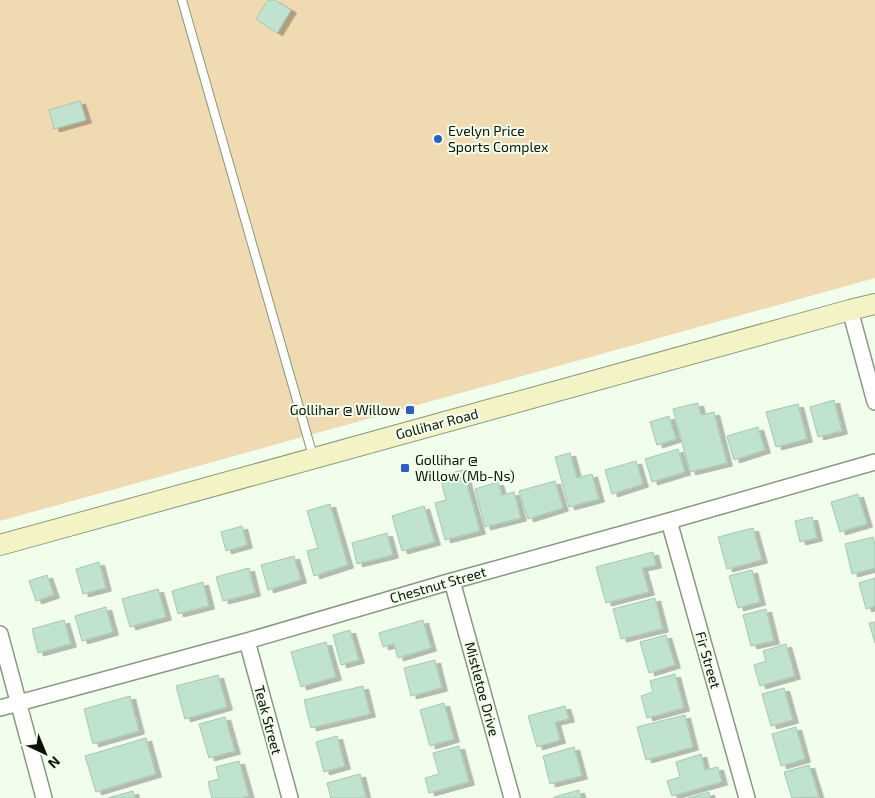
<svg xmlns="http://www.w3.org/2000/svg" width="875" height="798" viewBox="0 0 875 798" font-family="'Exo 2',sans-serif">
<defs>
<filter id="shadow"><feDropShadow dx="5.5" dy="3" stdDeviation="0" flood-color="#0004"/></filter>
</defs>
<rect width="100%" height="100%" fill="#f2feec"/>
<!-- green -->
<path fill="#f0dab2" d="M0,0H875V278L0,521Z"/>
<!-- building -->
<path fill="#bfe3ce" stroke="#a5c7b4" filter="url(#shadow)" d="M268,0H275L291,10L277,33L256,19Z
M80,101L86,120L54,129L49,110Z
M834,400L842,431L818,437L810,407Z
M698,403L701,415L714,412L727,463L690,472L673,409Z
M798,404L807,439L776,447L766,412Z
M669,416L676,439L657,445L650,422Z
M758,427L765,450L734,460L727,436Z
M678,449L685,472L652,482L645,459Z
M570,453L577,478L592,474L599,499L569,507L555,457Z
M636,461L643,484L612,494L605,470Z
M463,470L480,531L445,540L435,503L446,500L440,476Z
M555,481L563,508L528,519L519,491Z
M498,482L502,495L514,492L521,518L485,527L475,489Z
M858,494L867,524L840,532L831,502Z
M330,504L348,565L314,576L307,551L318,548L307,511Z
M424,506L435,542L402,551L392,516Z
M812,517L817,538L800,542L795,521Z
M242,526L247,545L226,551L221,532Z
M753,528L762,560L727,569L718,537Z
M387,533L393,555L357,564L352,543Z
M873,537L875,545V568L852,574L845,544Z
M653,552L656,565L642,568L649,592L606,603L596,567Z
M294,556L301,580L268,590L261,565Z
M99,562L106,588L83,594L76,569Z
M249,568L255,593L223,601L216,577Z
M752,570L760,602L738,608L729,576Z
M47,575L54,595L36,601L29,581Z
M875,578V606L866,609L859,583Z
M203,582L209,606L178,614L172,591Z
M158,589L166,617L130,627L122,599Z
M655,598L663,629L621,639L613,609Z
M106,607L113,632L82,641L75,616Z
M766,609L774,641L751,646L743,615Z
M64,620L71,644L38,653L32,629Z
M423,620L431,648L398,658L394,644L383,647L379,633Z
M875,622V643L869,623Z
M350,630L359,660L341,665L333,635Z
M666,635L675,665L649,673L640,642Z
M326,642L336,677L301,687L291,652Z
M786,644L795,676L760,686L754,665L766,661L763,651Z
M435,660L442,688L411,696L404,668Z
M675,674L684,708L647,718L641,696L653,692L650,681Z
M218,675L227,707L185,719L176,686Z
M363,686L370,714L311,728L304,700Z
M784,688L793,720L771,726L762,694Z
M130,696L139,731L93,744L84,709Z
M444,703L454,739L430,746L420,710Z
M565,706L569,719L555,722L560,740L537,747L528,716Z
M685,715L693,747L646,760L637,727Z
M225,717L235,751L209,758L199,724Z
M796,727L805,759L781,766L772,734Z
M337,736L345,766L324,772L316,742Z
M146,738L156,774L96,792L85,756Z
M459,746L469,782L429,793L425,778L439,774L433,753Z
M574,747L582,776L550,784L543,756Z
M701,754L705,770L718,767L722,782L672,796L667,781L680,777L676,762Z
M239,761L249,796L242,798H212L208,782L219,779L216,767Z
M809,765L819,797L792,798L784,772Z
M360,774L366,798H331L327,783Z
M579,790L581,798H554V797Z
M133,791L135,798H108Z
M709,792L710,798H688Z"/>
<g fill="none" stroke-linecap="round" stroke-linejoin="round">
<!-- service casing -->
<g stroke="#879a7d" stroke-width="10">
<path id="service" d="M182,0L313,456"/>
</g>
<!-- minor casing -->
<g stroke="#879a7d" stroke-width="18">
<path id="minor" d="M850,310L875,402
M669,521L747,798
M452,581L512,798
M0,634L44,798
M247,641L290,798
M0,708L247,641L452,581L669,521L875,462"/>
</g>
<!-- secondary casing -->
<g stroke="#879a7d" stroke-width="22">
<path id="secondary" d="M0,545L850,310L875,304"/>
</g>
<!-- service -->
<use href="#service" stroke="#fff" stroke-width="8"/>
<!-- minor -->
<use href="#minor" stroke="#fff" stroke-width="15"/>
<!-- secondary -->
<use href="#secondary" stroke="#f4f3c5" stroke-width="20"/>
</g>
<!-- markers -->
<g fill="#2c5cca" stroke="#f2feec" stroke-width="2">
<circle cx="438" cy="139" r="5"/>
<rect x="405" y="405" width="10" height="10" rx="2.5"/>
<rect x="400" y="463" width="10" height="10" rx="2.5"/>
</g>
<g text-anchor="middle" stroke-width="4" stroke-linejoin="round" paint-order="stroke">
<!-- poi labels -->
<g font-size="14" fill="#0c1208" stroke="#f2feec" text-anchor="start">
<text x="448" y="136">Evelyn Price<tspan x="448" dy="16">Sports Complex</tspan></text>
<text x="400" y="415" text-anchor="end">Gollihar @ Willow</text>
<text x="415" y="465">Gollihar @<tspan x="415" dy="16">Willow (Mb-Ns)</tspan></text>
</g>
<!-- street labels -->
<g font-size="14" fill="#0c1208" stroke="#f2feec">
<text transform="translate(437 424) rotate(-15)" y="5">Gollihar Road</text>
<text transform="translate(438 585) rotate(-16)" y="5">Chestnut Street</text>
<text transform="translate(708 660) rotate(74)" y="5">Fir Street</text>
<text transform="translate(482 689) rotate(75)" y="5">Mistletoe Drive</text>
<text transform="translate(268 720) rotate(75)" y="5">Teak Street</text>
</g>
</g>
<!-- north arrow -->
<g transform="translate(45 753) rotate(136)" stroke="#f2feec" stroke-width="4" paint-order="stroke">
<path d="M0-4L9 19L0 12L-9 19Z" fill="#0c1208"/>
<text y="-8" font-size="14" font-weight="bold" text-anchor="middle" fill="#0c1208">N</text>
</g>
</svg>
